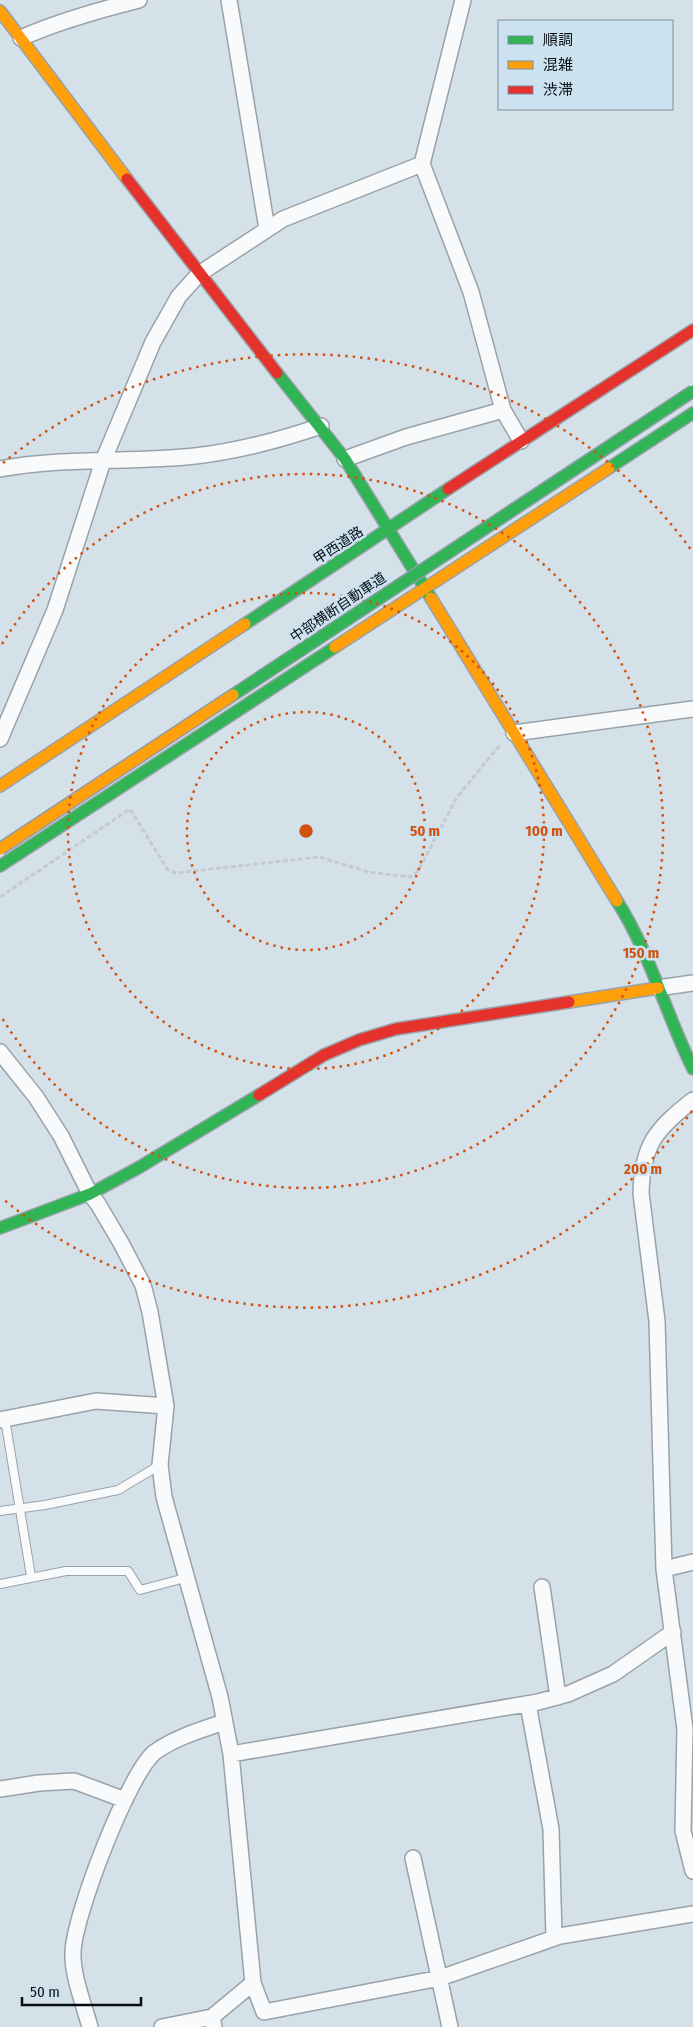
<svg xmlns="http://www.w3.org/2000/svg" width="693" height="2027" viewBox="0 0 693 2027" font-family="'Fira Sans Condensed','Noto Sans JP',sans-serif">
<rect width="100%" height="100%" fill="#d4e1e9"/>
<g fill="none" stroke-linecap="round" stroke-linejoin="round">
<!-- lane casing -->
<g stroke="#99a2a8" stroke-width="10">
<path id="lane" d="M5,1419L31,1576
M0,1511L45,1505L118,1490L160,1465
M0,1584L66,1571H128L140,1590L185,1578"/>
</g>
<!-- street casing -->
<g stroke="#99a2a8" stroke-width="18">
<path id="street" d="M229,0L267,229
M463,0L422,164L471,292L503,410L521,441
M21,38C59,21 99,10 139,0
M345,459L406,437L503,410
M0,469C64,457 130,463 195,456C238,451 280,440 321,426
M514,733L693,709
M0,739L55,610L103,461L153,342L179,296L199,274L283,219L422,164
M658,988L693,983
M0,1052L36,1097L61,1136L90,1194L98,1204L121,1243L143,1285L150,1312L166,1406L160,1465L164,1497L220,1697L231,1754L253,1983L212,2017L214,2027
M693,1100C656,1129 642,1145 641,1193L657,1321L664,1569L685,1729L683,1831L693,1871
M0,1420L96,1401L166,1406
M664,1569L693,1562
M542,1587L558,1697
M528,1704L551,1829L554,1937
M231,1754L538,1702L568,1694L613,1674L673,1632
M0,1789L39,1783L74,1781L125,1800
M413,1858L450,2027
M253,1983L264,2012L440,1978L560,1936L693,1914
M90,2027C84,2005 72,1975 73,1953C73,1918 129,1772 155,1752C176,1737 201,1730 224,1722
M162,2027L212,2017"/>
</g>
<!-- fast casing -->
<g stroke="#99a2a8" stroke-width="14">
<path id="fast" d="M277,373L345,459L431,598
M609,468L693,413
M245,624L448,489
M0,866L335,647
M617,901C650,953 666,1014 693,1069
M0,1228L90,1194L138,1168L259,1095"/>
</g>
<!-- slow casing -->
<g stroke="#99a2a8" stroke-width="14">
<path id="slow" d="M0,11L127,179
M431,598L617,901
M335,647L609,468
M0,786L245,624
M569,1002L658,988"/>
</g>
<!-- jam casing -->
<g stroke="#99a2a8" stroke-width="14">
<path id="jam" d="M127,179L277,373
M448,489L693,330
M259,1095L324,1055L359,1040L396,1029L569,1002"/>
</g>
<!-- path -->
<path stroke="#c6cacd" stroke-width="3" stroke-dasharray="5 2.5" stroke-linecap="butt" d="M0,897L130,809L168,870L176,873L319,857L369,872L410,877L418,871L457,797L500,745"/>
<!-- lane -->
<use href="#lane" stroke="#f9fafc" stroke-width="8"/>
<!-- street -->
<use href="#street" stroke="#f9fafc" stroke-width="15"/>
<!-- fast -->
<use href="#fast" stroke="#30b455" stroke-width="11"/>
<!-- slow -->
<use href="#slow" stroke="#ff9f0a" stroke-width="11"/>
<!-- jam -->
<use href="#jam" stroke="#e5322d" stroke-width="11"/>
<!-- fast-bridge casing -->
<g stroke="#909ea8" stroke-width="14" stroke-linecap="butt">
<path id="fast-bridge" d="M233,695L693,391"/>
</g>
<!-- slow-bridge casing -->
<g stroke="#909ea8" stroke-width="14" stroke-linecap="butt">
<path id="slow-bridge" d="M0,849L233,695"/>
</g>
<!-- fast-bridge -->
<use href="#fast-bridge" stroke="#30b455" stroke-width="11"/>
<!-- slow-bridge -->
<use href="#slow-bridge" stroke="#ff9f0a" stroke-width="11"/>
</g>
<!-- distance rings -->
<g fill="none" stroke="#d2520d" stroke-width="2.5" stroke-dasharray="2.5 5">
<circle cx="306" cy="831" r="119"/>
<circle cx="306" cy="831" r="238"/>
<path d="M2 644A357 357 0 1 1 2 1018"/>
<path d="M692 1111A477 477 0 0 1 3 1199M3 463A477 477 0 0 1 692 551"/>
</g>
<g text-anchor="middle" stroke-width="5" stroke-linejoin="round" paint-order="stroke">
<!-- street labels -->
<g font-size="14" fill="#070e13" stroke="#cce2f1">
<text transform="translate(338 545) rotate(-33)" y="5">甲西道路</text>
<text transform="translate(338 607) rotate(-34)" y="5">中部横断自動車道</text>
</g>
</g>
<circle cx="306" cy="831" r="8" fill="#d2520d" stroke="#cce2f1" stroke-width="2.5"/>
<g font-size="15" text-anchor="middle" font-weight="bold" fill="#d2520d" stroke="#cce2f1" stroke-width="5" stroke-linejoin="round" paint-order="stroke">
<text x="425" y="836">50 m</text>
<text x="544" y="836">100 m</text>
<text x="641" y="958">150 m</text>
<text x="643" y="1174">200 m</text>
</g>
<!-- legend -->
<rect x="498" y="20" width="175" height="90" fill="#cce2f1" stroke="#7d8d98"/>
<rect x="508" y="36" width="25" height="8" fill="#30b455" stroke="#7d8d98"/>
<text x="543" y="45" font-size="15" fill="#070e13">順調</text>
<rect x="508" y="61" width="25" height="8" fill="#ff9f0a" stroke="#7d8d98"/>
<text x="543" y="70" font-size="15" fill="#070e13">混雑</text>
<rect x="508" y="86" width="25" height="8" fill="#e5322d" stroke="#7d8d98"/>
<text x="543" y="95" font-size="15" fill="#070e13">渋滞</text>
<!-- scale -->
<path d="M22 1997v8h119v-8" fill="none" stroke="#070e13" stroke-width="2.5"/>
<text x="30" y="1997" font-size="15" fill="#070e13" stroke="#cce2f1" stroke-width="4" paint-order="stroke">50 m</text>
</svg>
